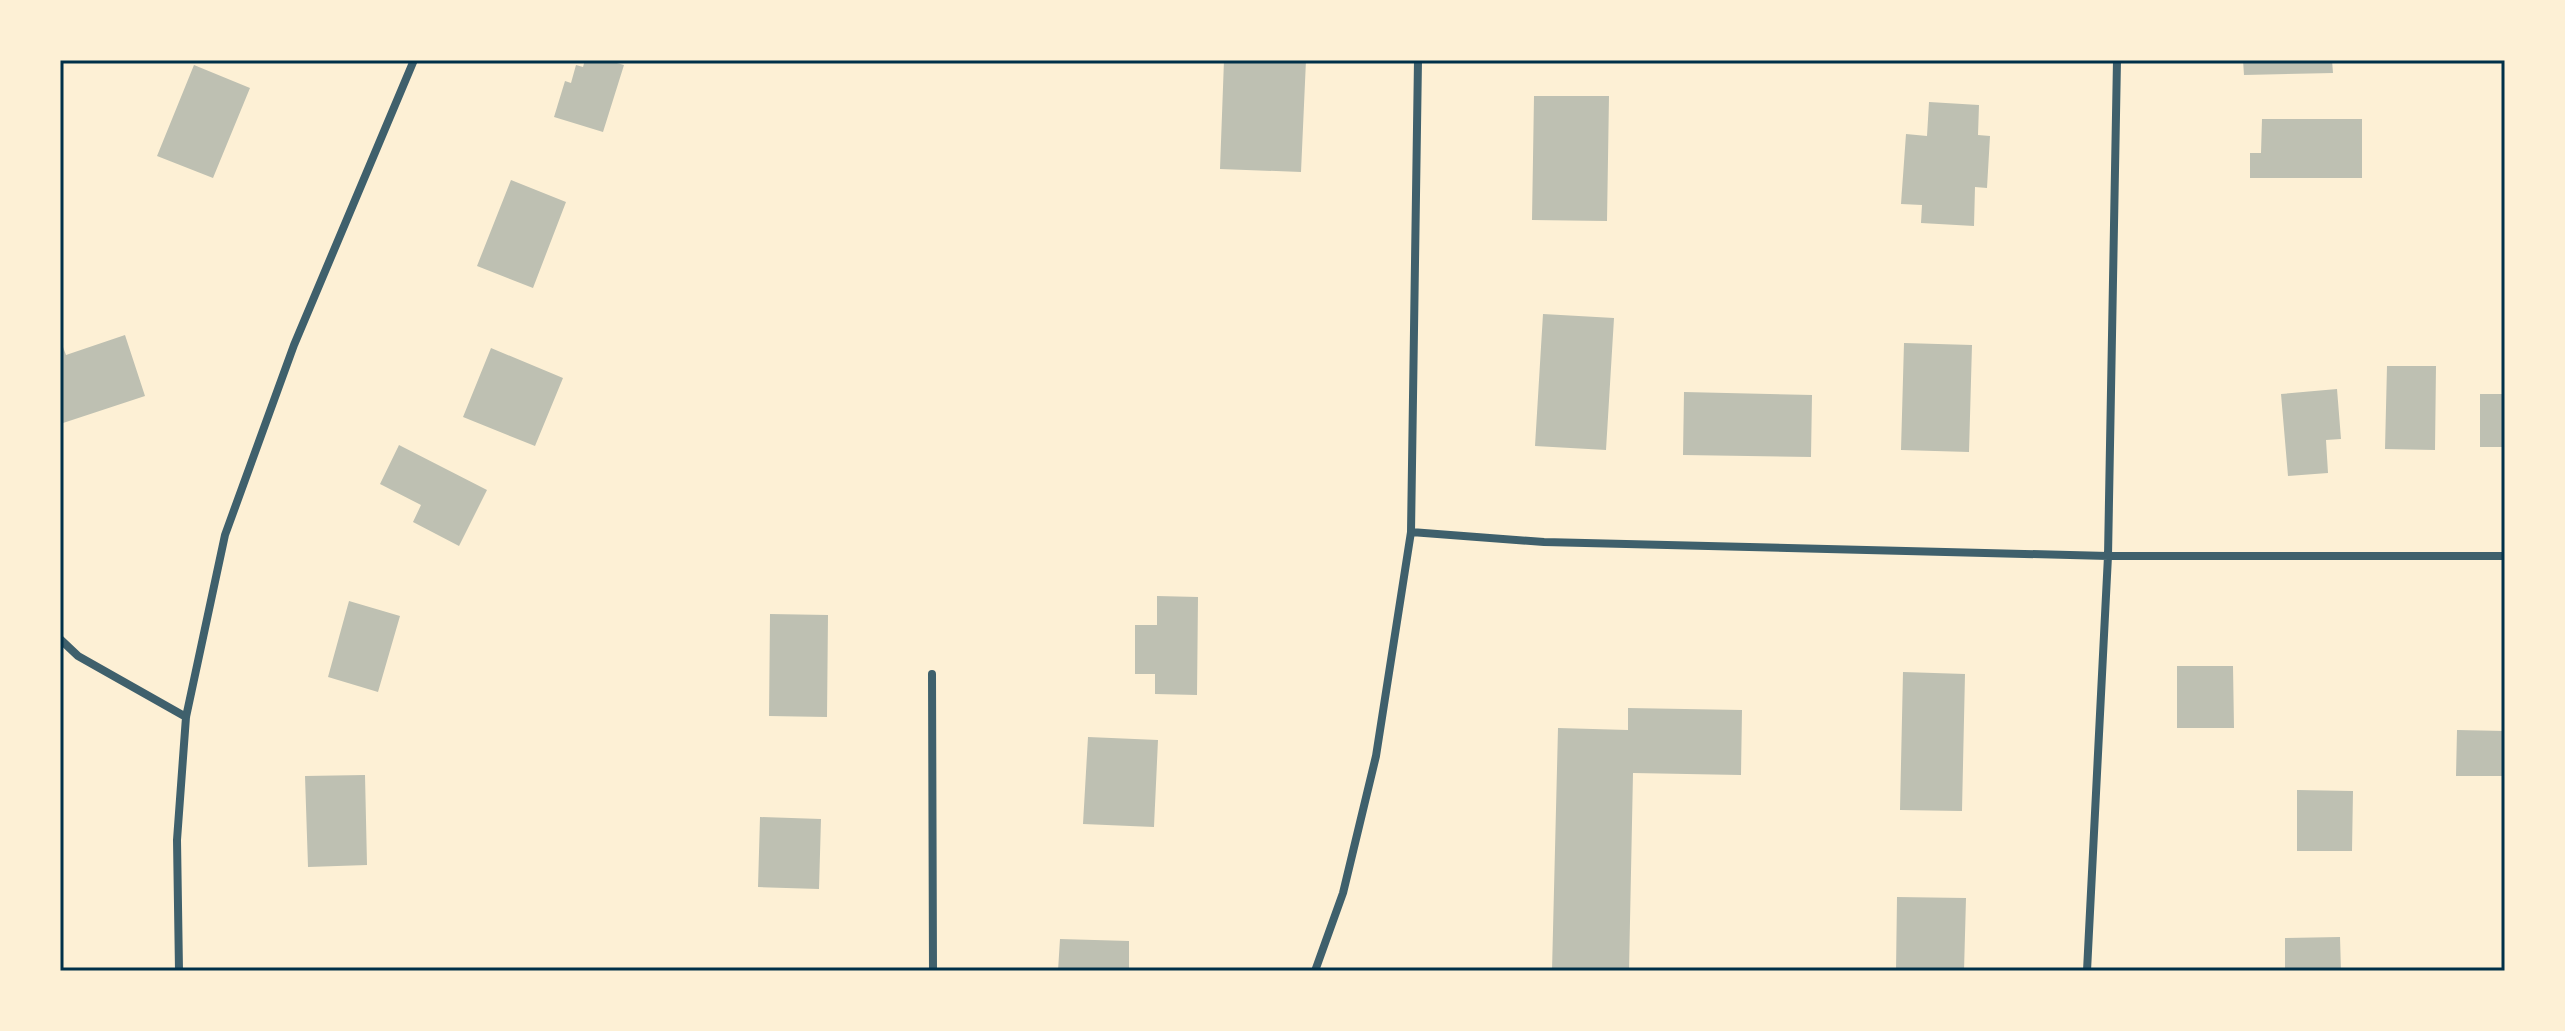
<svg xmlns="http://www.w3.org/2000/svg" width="2565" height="1031" viewBox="0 0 2565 1031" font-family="'DM Sans',sans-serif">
<rect width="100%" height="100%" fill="#fdf0d5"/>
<!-- building -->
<path fill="#bec0b2" d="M585,60H606L624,65L603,132L554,117L565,81L571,83L576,65L583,67Z
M1224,60H1306L1301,172L1220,169Z
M2243,60H2332L2333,73L2244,75Z
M194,65L250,88L213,178L157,156Z
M1534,96H1609L1607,221L1532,220Z
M1929,102L1979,105L1978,135L1990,136L1987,188L1975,187L1974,226L1921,223L1922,205L1901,204L1906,134L1927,136Z
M2262,119H2362V178H2250V153H2261Z
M511,180L566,202L533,288L477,266Z
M1543,314L1614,318L1606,450L1535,446Z
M125,335L145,396L60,424V339L66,355Z
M1904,343L1972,345L1969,452L1901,450Z
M491,348L563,378L535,446L463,417Z
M2387,366H2436L2435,450L2385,449Z
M2337,389L2341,439L2326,440L2328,473L2288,476L2281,394Z
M1684,392L1812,395L1811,457L1683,455Z
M2480,394H2505V447H2480Z
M399,445L487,490L459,546L413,522L421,505L380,484Z
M1157,596L1198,597L1197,695L1155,694V674H1135V625H1157Z
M349,601L400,616L378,692L328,677Z
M770,614L828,615L827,717L769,716Z
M2177,666H2233L2234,728H2177Z
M1903,672L1965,674L1962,811L1900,810Z
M1628,708L1742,710L1741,775L1633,773L1629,971H1552L1558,728L1628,730Z
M2457,730L2505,731V776H2456Z
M1088,737L1158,740L1154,827L1083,824Z
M365,775L367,865L308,867L305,776Z
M2297,790L2353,791L2352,851H2297Z
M760,817L821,819L819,889L758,887Z
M1897,897L1966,898L1964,971H1896Z
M2340,937L2341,971H2285V938Z
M1060,939L1129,941V971H1058Z"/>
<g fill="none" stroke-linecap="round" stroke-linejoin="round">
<!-- minor -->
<path stroke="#3f606c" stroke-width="8" d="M1411,532L1544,542L2108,556H2505
M60,639L78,656L186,717
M932,674L933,971
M179,971L177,840L186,717L225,535L294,345L414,60
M1315,971L1343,893L1376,756L1411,532L1418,60
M2087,971L2108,556L2117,60"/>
</g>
<!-- border -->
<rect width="2565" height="1031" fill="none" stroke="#fdf0d5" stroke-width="124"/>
<rect x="62" y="62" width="2441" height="907" fill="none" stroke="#003049" stroke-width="3"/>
</svg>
